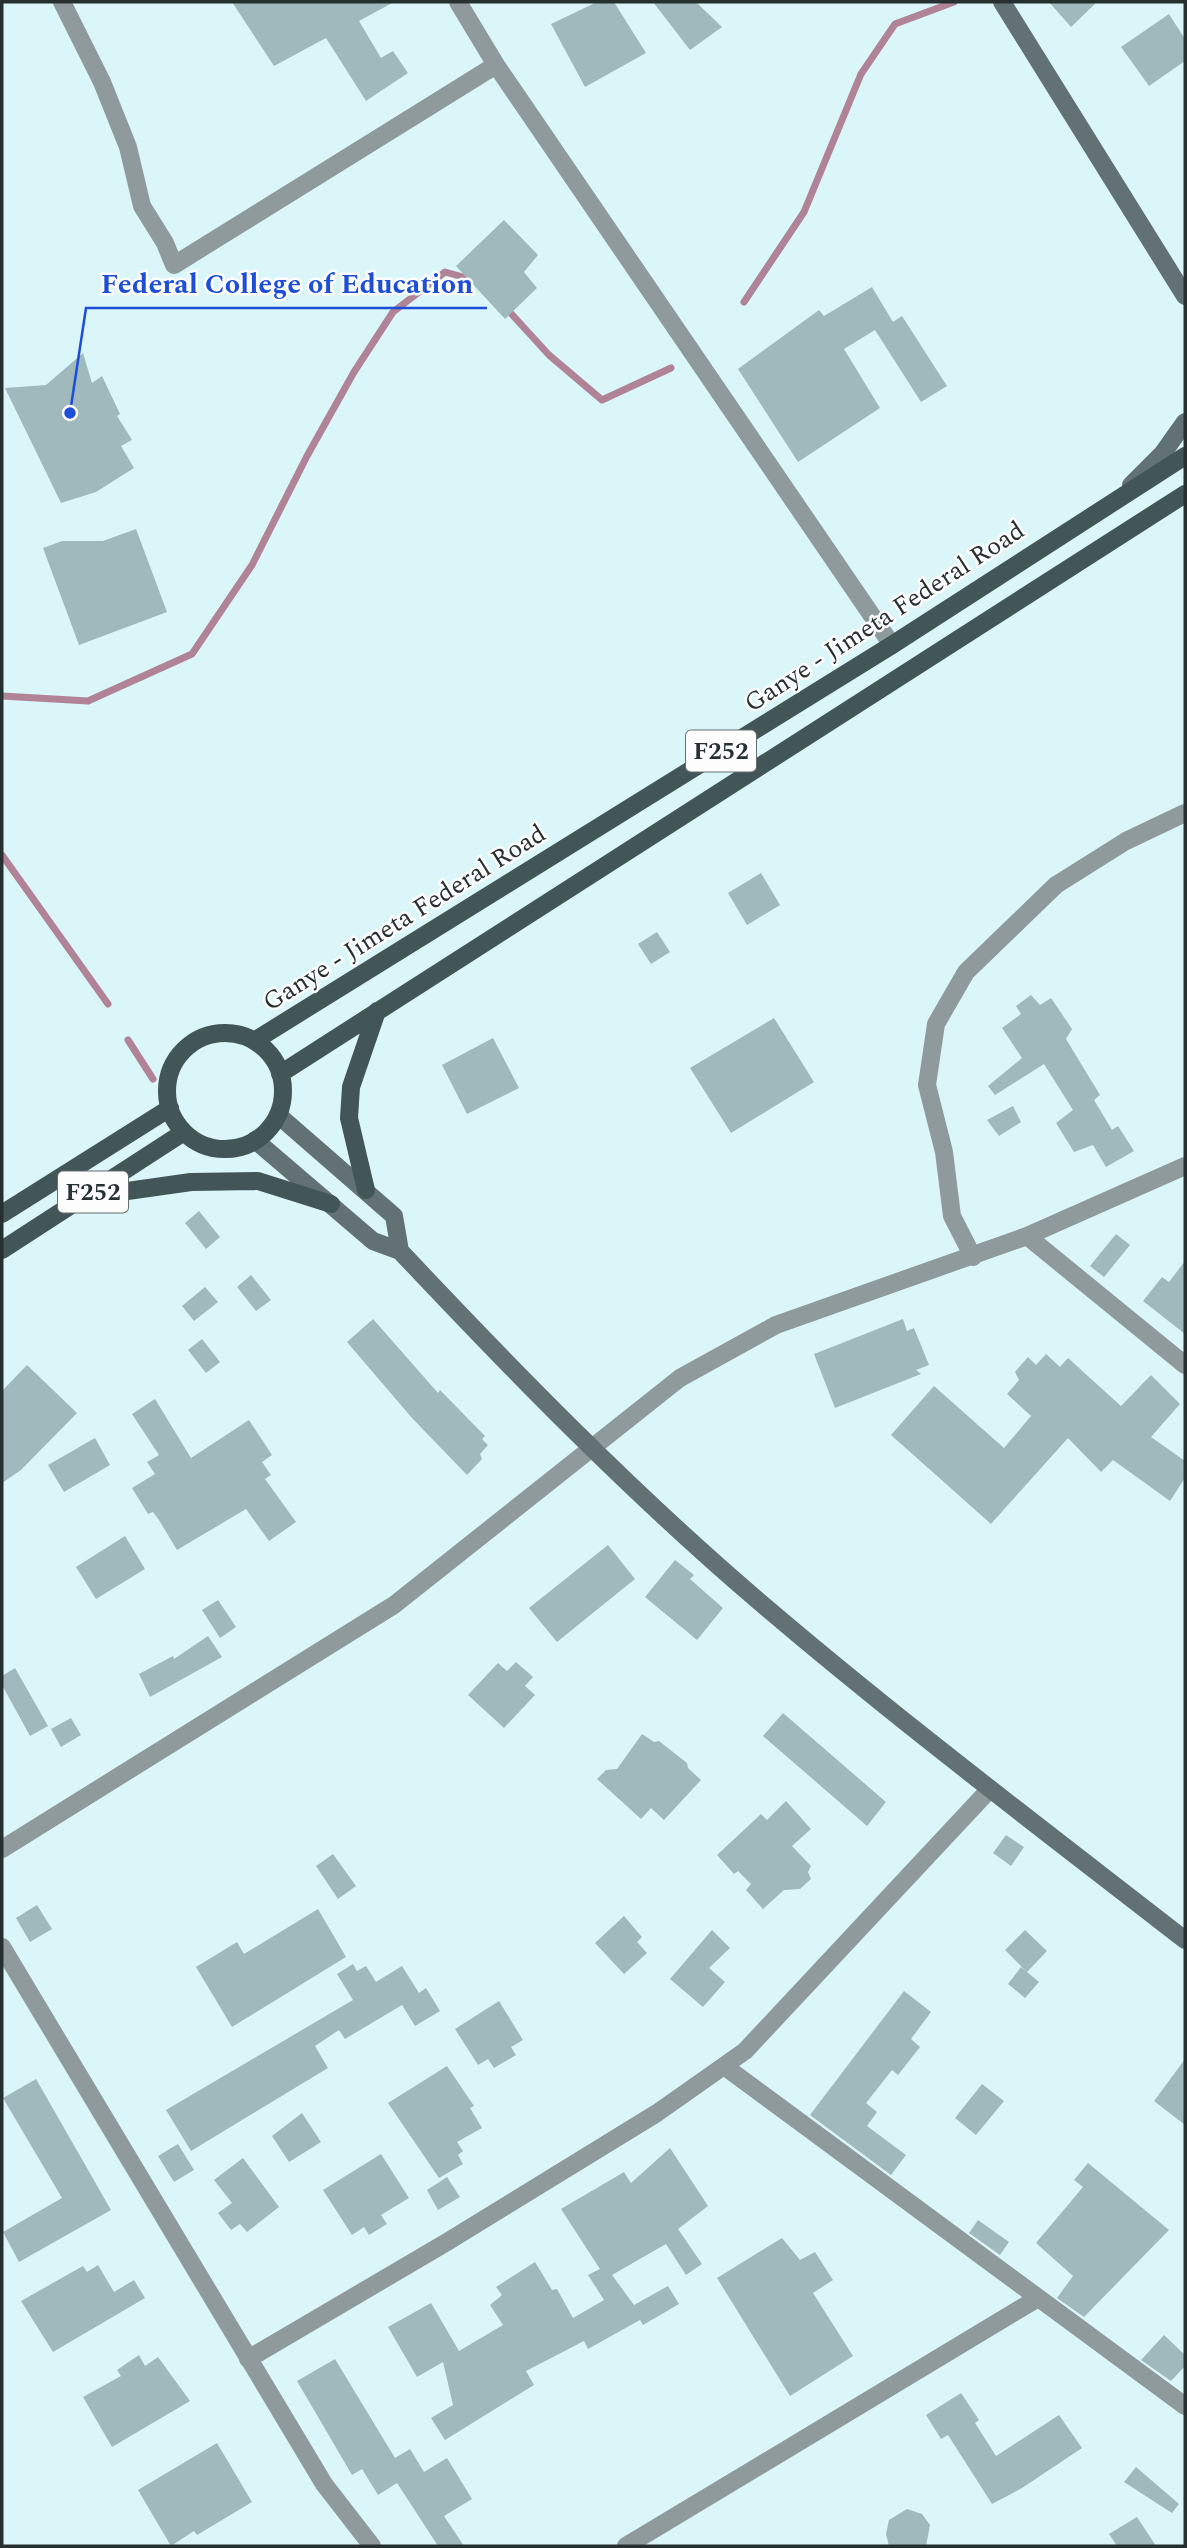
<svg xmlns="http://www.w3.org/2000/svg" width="1187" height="2548" viewBox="0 0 1187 2548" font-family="Spectral,serif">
<rect width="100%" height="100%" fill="#dbf6f9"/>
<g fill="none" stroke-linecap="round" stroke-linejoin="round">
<!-- stream -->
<path stroke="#b08396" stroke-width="7" d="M744,302L804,212L861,74L895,24L954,2
M506,308L549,355L602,400L671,368
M2,696L88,701L192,654L252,565L307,456L354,372L393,312L445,272L474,280
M2,855L108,1004
M128,1040L153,1079"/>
</g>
<!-- building -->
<path fill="#a0b9bd" d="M232,2H394L359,21L381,58L393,51L408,73L366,101L326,38L274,66Z
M597,2H614L646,53L585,87L551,24Z
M653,2H696L722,27L690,50Z
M1049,2H1097L1071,27Z
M1169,14L1185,39V61L1149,86L1121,47Z
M504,220L538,255L524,272L537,288L505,319L456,266Z
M872,287L893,322L902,316L947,386L921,402L875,330L844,349L880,408L798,462L738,369L819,310L824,316Z
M83,353L92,383L102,376L120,414L117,416L132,440L121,446L134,468L96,492L61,503L5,388L46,385Z
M136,529L167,612L79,645L43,548L62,541H103Z
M761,873L780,905L747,925L728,893Z
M657,932L670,952L651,964L638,944Z
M1031,995L1040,1005L1051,998L1072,1029L1066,1039L1100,1095L1094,1100L1112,1130L1118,1126L1134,1151L1106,1167L1093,1145L1074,1152L1056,1123L1073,1110L1044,1064L995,1095L988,1086L1022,1058L1002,1028L1021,1014L1016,1006Z
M774,1018L814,1082L731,1133L690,1068Z
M493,1038L519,1088L467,1114L442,1065Z
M1013,1106L1021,1122L999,1136L987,1120Z
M199,1211L220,1237L206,1249L185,1223Z
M1116,1234L1130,1245L1104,1277L1090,1266Z
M1185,1261V1334L1143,1301L1162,1277L1169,1282Z
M251,1275L271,1300L256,1311L237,1287Z
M205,1287L218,1302L194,1321L182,1306Z
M373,1319L438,1393L440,1390L485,1436L482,1439L488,1445L480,1454L482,1459L467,1475L412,1418L347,1342Z
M903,1319L907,1331L914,1328L929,1365L916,1370L921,1374L835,1408L814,1354Z
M202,1339L220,1362L206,1373L188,1350Z
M1046,1354L1060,1367L1068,1358L1121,1406L1151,1375L1180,1404L1151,1437L1185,1461V1478L1170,1501L1113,1460L1101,1472L1068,1438L991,1524L891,1435L934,1386L1004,1448L1031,1416L1007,1394L1019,1380L1015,1372L1028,1357L1036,1365Z
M27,1365L77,1413L21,1470L2,1483V1391Z
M155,1399L191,1458L249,1420L272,1455L262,1462L271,1475L265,1479L296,1522L269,1541L246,1509L177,1550L159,1520L153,1512L148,1514L132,1488L155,1474L147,1462L159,1455L132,1414Z
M95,1438L110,1465L64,1492L48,1465Z
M125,1536L145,1569L96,1599L76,1567Z
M608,1545L635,1579L557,1642L529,1608Z
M675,1560L694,1575L690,1579L723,1608L697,1640L645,1597Z
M218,1600L236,1627L220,1638L202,1610Z
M208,1636L222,1657L150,1697L139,1674L173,1656L174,1659Z
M516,1662L533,1677L525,1686L535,1695L504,1728L468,1695L498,1663L507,1671Z
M15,1668L48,1726L30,1736L2,1685V1676Z
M783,1713L886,1802L867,1826L763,1736Z
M71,1718L81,1735L61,1747L51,1729Z
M642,1734L654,1742L659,1741L687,1763L688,1768L701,1780L664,1820L651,1808L641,1819L597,1779L606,1770L617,1769Z
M786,1801L811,1829L792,1846L811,1866L808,1872L811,1879L800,1889L784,1890L763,1909L746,1890L751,1884L738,1871L734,1874L717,1855L761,1814L767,1820Z
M1006,1835L1024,1847L1011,1866L993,1853Z
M333,1854L356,1886L338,1899L316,1866Z
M37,1905L52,1929L30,1942L16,1918Z
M318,1909L346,1957L232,2027L196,1967L237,1942L244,1954Z
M624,1916L642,1937L637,1942L647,1953L624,1974L595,1943Z
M712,1930L730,1948L709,1968L725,1982L703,2007L670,1979Z
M1025,1930L1047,1951L1027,1972L1005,1950Z
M353,1964L357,1971L366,1966L376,1982L402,1966L419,1993L426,1988L440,2011L415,2026L402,2005L345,2039L339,2030L315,2046L328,2068L191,2151L166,2110L353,2000L337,1974Z
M1021,1967L1039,1982L1025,1998L1008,1984Z
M904,1991L931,2012L911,2039L920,2047L898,2075L892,2070L866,2103L877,2112L867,2126L906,2155L891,2175L810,2115Z
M499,2001L523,2040L511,2047L516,2055L494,2068L488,2059L478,2065L455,2029Z
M1185,2059V2125L1154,2101Z
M447,2066L474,2106L470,2108L482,2128L457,2142L463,2151L458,2155L463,2164L439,2178L388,2103Z
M36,2079L111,2210L19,2262L3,2232L62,2198L3,2098Z
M982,2084L1004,2101L976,2135L955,2118Z
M302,2113L321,2142L289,2162L272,2136Z
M178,2144L194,2170L174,2182L158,2156Z
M670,2148L708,2206L678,2229L702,2264L686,2275L666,2244L612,2275L634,2305L668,2286L679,2304L643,2325L640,2320L588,2349L584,2341L526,2371L534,2385L445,2440L431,2418L453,2405L443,2362L417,2377L388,2327L431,2303L459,2351L503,2325L490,2305L502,2295L496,2287L535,2262L552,2290L557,2289L573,2318L604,2300L588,2275L600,2269L561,2209L624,2172L631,2183Z
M381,2154L409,2198L381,2215L387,2224L369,2235L364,2227L352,2235L323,2190Z
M243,2158L279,2207L247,2232L240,2224L231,2230L218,2213L232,2203L214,2180Z
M1088,2163L1169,2230L1084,2317L1057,2298L1073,2276L1036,2243L1083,2187L1074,2180Z
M447,2177L460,2197L438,2210L427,2190Z
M978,2220L1009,2242L1000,2255L969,2233Z
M782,2238L800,2260L815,2252L833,2280L813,2293L853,2356L790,2396L717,2278Z
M98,2265L114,2292L134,2280L145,2298L53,2352L21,2301L83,2266L87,2272Z
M1164,2335L1185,2355V2366L1171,2381L1141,2360Z
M139,2355L145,2366L158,2357L190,2401L112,2447L83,2397L121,2376L117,2370Z
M335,2359L395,2458L410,2449L424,2472L447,2458L472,2499L444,2516L464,2546H438L397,2483L378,2495L362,2469L352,2475L297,2381Z
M961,2393L979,2420L975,2423L996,2456L1059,2415L1082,2448L1022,2488L992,2504L948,2435L941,2439L926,2415Z
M217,2443L252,2502L197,2535L194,2531L171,2546L138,2490Z
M1136,2467L1179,2504L1172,2513L1124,2482Z
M907,2509L922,2514L930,2525L926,2546H889L886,2534L889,2520Z
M1137,2517L1156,2546H1117L1109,2534Z"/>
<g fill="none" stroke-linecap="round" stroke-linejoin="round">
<!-- minor -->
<path stroke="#8f9a9c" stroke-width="18" d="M62,2L102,82L128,147L142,206L165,243L174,265L496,65
M458,2L496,65L892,645
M1027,1236L1185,1365
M973,1257L952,1216L944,1152L927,1085L936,1024L966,972L1056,885L1126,841L1185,813
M2,1849L394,1605L680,1378L776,1325L1027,1236L1185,1166
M2,1947L324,2484L372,2546
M724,2066L1185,2406
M248,2359L447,2242L657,2113L745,2051L990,1789
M626,2546L1038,2298"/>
<!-- secondary -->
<path stroke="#627174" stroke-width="18" d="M1002,2L1185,296
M1131,485L1163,453L1185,422
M278,1115L394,1216L400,1251
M255,1140L373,1241L400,1251C514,1372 629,1490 755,1598C894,1717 1041,1828 1185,1940"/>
<!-- primary -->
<path stroke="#425557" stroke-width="18" d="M167 1091a58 58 0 1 1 116 0a58 58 0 1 1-116 0Z
M254,1041L892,645L1185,456
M280,1074L1185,494
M366,1190L349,1118L351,1087L377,1011
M85,1197L191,1182L258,1181L331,1204
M2,1214L170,1108
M2,1250L184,1132"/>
</g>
<g text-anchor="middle" stroke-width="5" stroke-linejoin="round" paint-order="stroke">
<!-- shield labels -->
<g fill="#fdfdfd" stroke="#666e6e" stroke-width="2">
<rect x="686" y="730.5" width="70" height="41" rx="5"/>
<rect x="58" y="1171.5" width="70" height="41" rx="5"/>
</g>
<g font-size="24" font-weight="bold" fill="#263031">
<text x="721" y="759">F252</text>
<text x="93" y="1200">F252</text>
</g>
<!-- street labels -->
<g font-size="26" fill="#263031" stroke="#fdfdfd">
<text transform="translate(884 616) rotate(-33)" y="9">Ganye - Jimeta Federal Road</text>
<text transform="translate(404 917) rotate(-32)" y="9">Ganye - Jimeta Federal Road</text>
</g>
</g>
<!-- callouts -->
<path fill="none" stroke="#1d4ed8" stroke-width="2.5" d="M70 413L86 308H487"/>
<circle fill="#1d4ed8" stroke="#fdfdfd" stroke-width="2.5" cx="70" cy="413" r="7"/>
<g font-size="28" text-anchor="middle" font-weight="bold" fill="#1d4ed8" stroke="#fdfdfd" stroke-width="5" stroke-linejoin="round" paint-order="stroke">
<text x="287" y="293">Federal College of Education</text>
</g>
<!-- border -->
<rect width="1187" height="2548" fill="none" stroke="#263031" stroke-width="7"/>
</svg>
